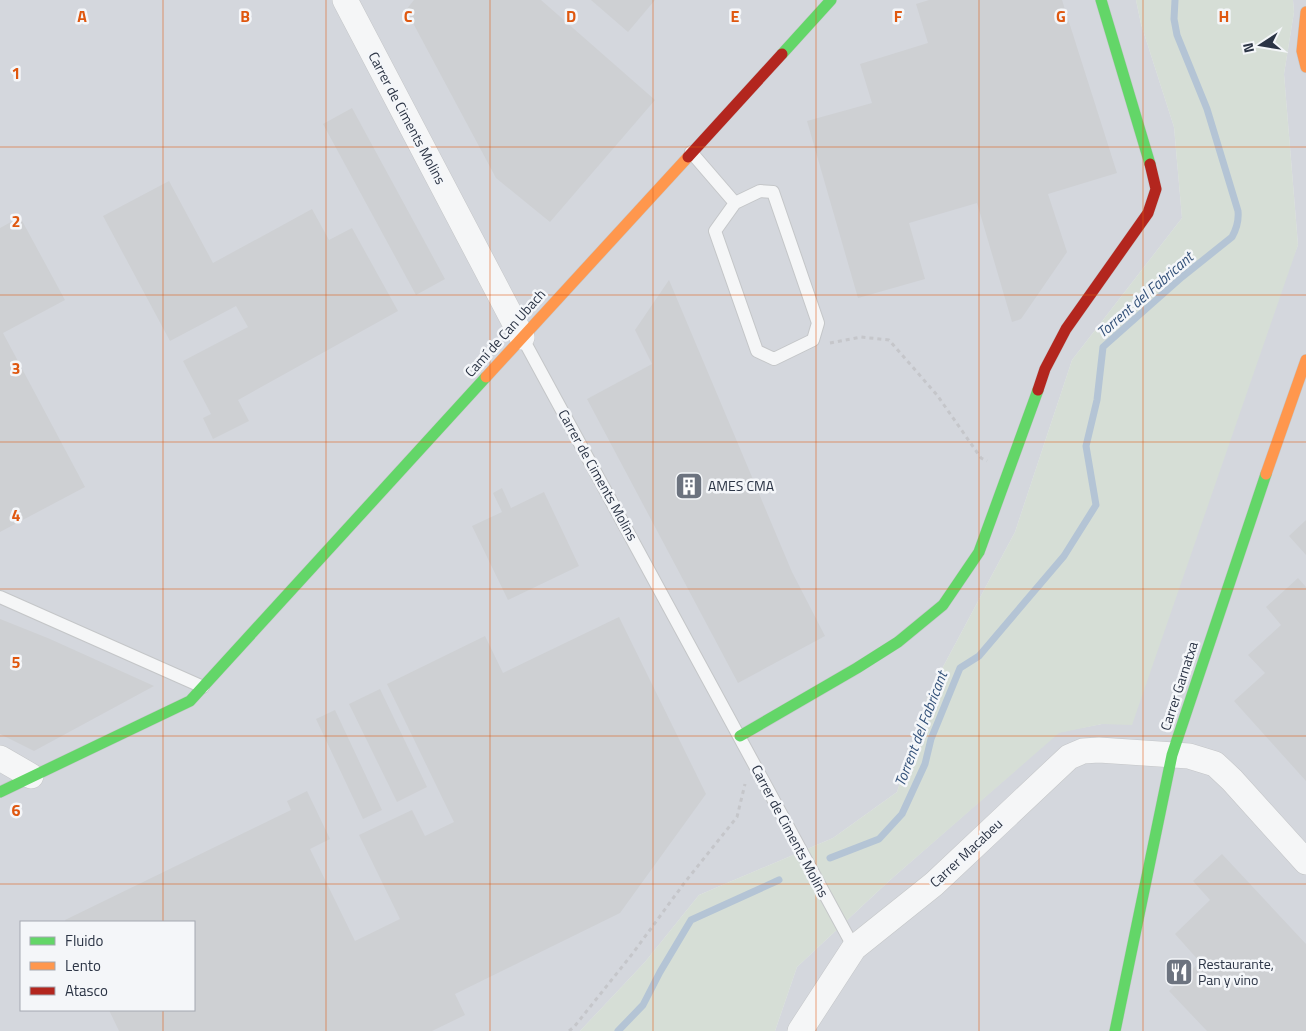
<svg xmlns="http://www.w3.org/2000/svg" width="1306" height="1031" viewBox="0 0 1306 1031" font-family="'Titillium Web',sans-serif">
<rect width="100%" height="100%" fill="#e6e8ea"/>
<!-- built -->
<path fill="#d4d7dd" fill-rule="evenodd" d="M0,0H1136L1141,24L1174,127L1182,218L1072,360L1015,532L928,695L897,792L833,838L699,895L645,962L580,1031H0ZM21,922H194V1010H21Z
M1293,0H1306V1031H775L797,967L889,881L1059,732L1102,724L1298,245L1284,74L1294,12Z"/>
<!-- green -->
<path fill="#d6ded6" d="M1136,0H1293L1294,12L1284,74L1298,245L1132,725L1102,724L1059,733L889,881L797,967L775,1031H580L645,962L699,895L833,838L897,792L928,695L1015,532L1072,360L1182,218L1174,127L1141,24Z"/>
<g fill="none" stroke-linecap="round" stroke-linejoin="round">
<!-- stream -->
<path stroke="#b4c4d5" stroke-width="7" d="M830,858L879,839L902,814L925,764L931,739L960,668L979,656L1064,556L1096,505L1086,446L1097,400L1103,347L1182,277L1232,237C1237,228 1239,221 1238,211L1207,109L1177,35L1174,19L1175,0
M618,1031L643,1005L660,972L691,920L779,880"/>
</g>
<!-- building -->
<path fill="#ced0d3" d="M414,0H541L655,100L550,222L496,178L406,10Z
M591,0H655L628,32Z
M929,0H1062L1117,173L1048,194L1067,252L1021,319L1012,322L977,203L909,223L925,279L858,298L807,121L872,103L860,64L928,43L916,4Z
M352,108L445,279L416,295L323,124Z
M169,181L213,263L312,209L329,240L352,228L398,311L238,400L249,421L213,439L203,418L211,414L183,361L248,327L236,306L170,341L103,216Z
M20,217L65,300L3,333L85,487L0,532V228Z
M669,280L792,572L825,636L738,683L587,399L652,364L635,330Z
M502,488L511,508L544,492L579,566L508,600L472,526L502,512L493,493Z
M1306,520V555L1289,536Z
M1298,578L1306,587V781L1234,701L1265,673L1248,655L1281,625L1266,607Z
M619,617L706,794L620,913L455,994L465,1015L432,1031H119L109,1010H194V922H66L65,920L291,810L287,801L307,791L330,839L310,849L355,941L400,919L359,835L412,810L425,836L454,822L387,684L485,636L503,673Z
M0,619L50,639L154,686L34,751L0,734Z
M380,689L427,787L397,802L349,704Z
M335,710L382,810L363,819L316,719Z
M1222,854L1306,944V1031H1207L1169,991L1200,962L1175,934L1210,900L1193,881Z"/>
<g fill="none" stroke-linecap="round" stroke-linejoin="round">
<!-- lane casing -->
<g stroke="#c4c6c8" stroke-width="14">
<path id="lane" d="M691,152L735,203
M760,191L773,192L818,323L813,340L774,359L757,351L715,231L735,203Z
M522,337L854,948
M0,597L203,687"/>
</g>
<!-- street casing -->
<g stroke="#c4c6c8" stroke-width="26">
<path id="street" d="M345,0L522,337
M0,758L31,776
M800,1031L854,948L934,884L1069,757L1083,751L1099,750L1189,756L1215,764L1232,780L1306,862"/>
</g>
<!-- fast casing -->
<g stroke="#c4c6c8" stroke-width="12">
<path id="fast" d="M1101,0L1150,164
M782,54L831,0
M740,736L857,668L898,642L943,605L979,552L1038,390
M0,792L190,701L486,377
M1115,1031L1172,755L1266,474"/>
</g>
<!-- slow casing -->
<g stroke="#c4c6c8" stroke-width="12">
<path id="slow" d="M1306,12L1302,51L1306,67
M486,377L688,157
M1266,474L1306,360"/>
</g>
<!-- jam casing -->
<g stroke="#c4c6c8" stroke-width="12">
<path id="jam" d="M688,157L782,54
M1038,390L1045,369L1066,329L1148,213L1156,189L1150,164"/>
</g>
<!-- path -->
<path stroke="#c5c6ca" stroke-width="3" stroke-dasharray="4 4" stroke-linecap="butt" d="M830,343L861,337L889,340L937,395L981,458L987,461
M569,1031L574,1027L633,953L685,882L737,817L745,784"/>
<!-- lane -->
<use href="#lane" stroke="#f5f6f7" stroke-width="12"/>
<!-- street -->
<use href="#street" stroke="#f5f6f7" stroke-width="25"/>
<!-- fast -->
<use href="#fast" stroke="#63d668" stroke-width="11"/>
<!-- slow -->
<use href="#slow" stroke="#ff974d" stroke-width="11"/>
<!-- jam -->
<use href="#jam" stroke="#b3261e" stroke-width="11"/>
</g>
<!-- grid -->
<path fill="none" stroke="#df570f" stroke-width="1" stroke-opacity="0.55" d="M163,0V922M326,0V1031M490,0V1031M653,0V1031M816,0V1031M979,0V1031M1143,0V1031M0,147H1306M0,295H1306M0,442H1306M0,589H1306M0,736H1306M0,884H1306M163,1010V1031"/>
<!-- icons -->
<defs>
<g id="building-square" transform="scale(1.4375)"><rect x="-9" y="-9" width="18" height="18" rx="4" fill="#6c737f" stroke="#f4f6f9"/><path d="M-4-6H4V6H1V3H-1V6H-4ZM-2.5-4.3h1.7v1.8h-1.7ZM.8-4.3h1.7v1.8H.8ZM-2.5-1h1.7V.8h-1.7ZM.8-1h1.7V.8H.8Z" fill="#fff"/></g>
<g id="restaurant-square" transform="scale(1.4375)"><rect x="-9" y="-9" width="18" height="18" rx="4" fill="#6c737f" stroke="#f4f6f9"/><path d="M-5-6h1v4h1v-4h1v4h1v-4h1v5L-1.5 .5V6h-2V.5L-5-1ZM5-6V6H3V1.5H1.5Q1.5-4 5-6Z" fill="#fff"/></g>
</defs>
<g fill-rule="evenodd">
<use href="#building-square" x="689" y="486"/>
<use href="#restaurant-square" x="1179" y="972"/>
</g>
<g text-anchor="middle" stroke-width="5" stroke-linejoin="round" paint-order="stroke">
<!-- street labels -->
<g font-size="14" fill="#2b3445" stroke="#f4f6f9">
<text transform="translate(407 118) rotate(62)" y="5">Carrer de Ciments Molins</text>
<text transform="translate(505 333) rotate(-48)" y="5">Camí de Can Ubach</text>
<text transform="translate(598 475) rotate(61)" y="5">Carrer de Ciments Molins</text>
<text transform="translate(1179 686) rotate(-72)" y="5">Carrer Garnatxa</text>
<text transform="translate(790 831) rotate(62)" y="5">Carrer de Ciments Molins</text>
<text transform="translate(966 853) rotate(-43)" y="5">Carrer Macabeu</text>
</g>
<!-- poi labels -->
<g font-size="14" fill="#2b3445" stroke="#f4f6f9" text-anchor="start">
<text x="708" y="491">AMES CMA</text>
<text x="1198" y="969">Restaurante,<tspan x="1198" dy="16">Pan y vino</tspan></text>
</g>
<!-- water labels -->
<g font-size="15" font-style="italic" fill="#34527a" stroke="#f4f6f9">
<text transform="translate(1145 295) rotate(-41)" y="5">Torrent del Fabricant</text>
<text transform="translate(921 729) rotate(-69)" y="5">Torrent del Fabricant</text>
</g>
</g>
<g font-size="16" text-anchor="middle" font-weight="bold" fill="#df570f" stroke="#f4f6f9" stroke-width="5" stroke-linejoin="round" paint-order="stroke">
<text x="82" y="22">A</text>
<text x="245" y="22">B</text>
<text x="408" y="22">C</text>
<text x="571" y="22">D</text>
<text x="735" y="22">E</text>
<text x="898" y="22">F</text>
<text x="1061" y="22">G</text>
<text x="1224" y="22">H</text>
<text x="16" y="79">1</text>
<text x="16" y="227">2</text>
<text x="16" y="374">3</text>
<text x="16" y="521">4</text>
<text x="16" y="668">5</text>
<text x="16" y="816">6</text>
</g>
<!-- legend -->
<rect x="20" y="921" width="175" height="90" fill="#f4f6f9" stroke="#a4a8b1"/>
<rect x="30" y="937" width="25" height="8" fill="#63d668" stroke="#a4a8b1"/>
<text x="65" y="946" font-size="15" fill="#2b3445">Fluido</text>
<rect x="30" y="962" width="25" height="8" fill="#ff974d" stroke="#a4a8b1"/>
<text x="65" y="971" font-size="15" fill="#2b3445">Lento</text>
<rect x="30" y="987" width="25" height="8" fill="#b3261e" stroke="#a4a8b1"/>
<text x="65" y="996" font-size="15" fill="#2b3445">Atasco</text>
<!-- north arrow -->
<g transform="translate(1261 45) rotate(258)" stroke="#f4f6f9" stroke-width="4" paint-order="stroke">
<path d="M0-4L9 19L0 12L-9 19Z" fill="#2b3445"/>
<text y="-8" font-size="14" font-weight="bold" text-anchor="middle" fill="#2b3445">N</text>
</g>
</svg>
